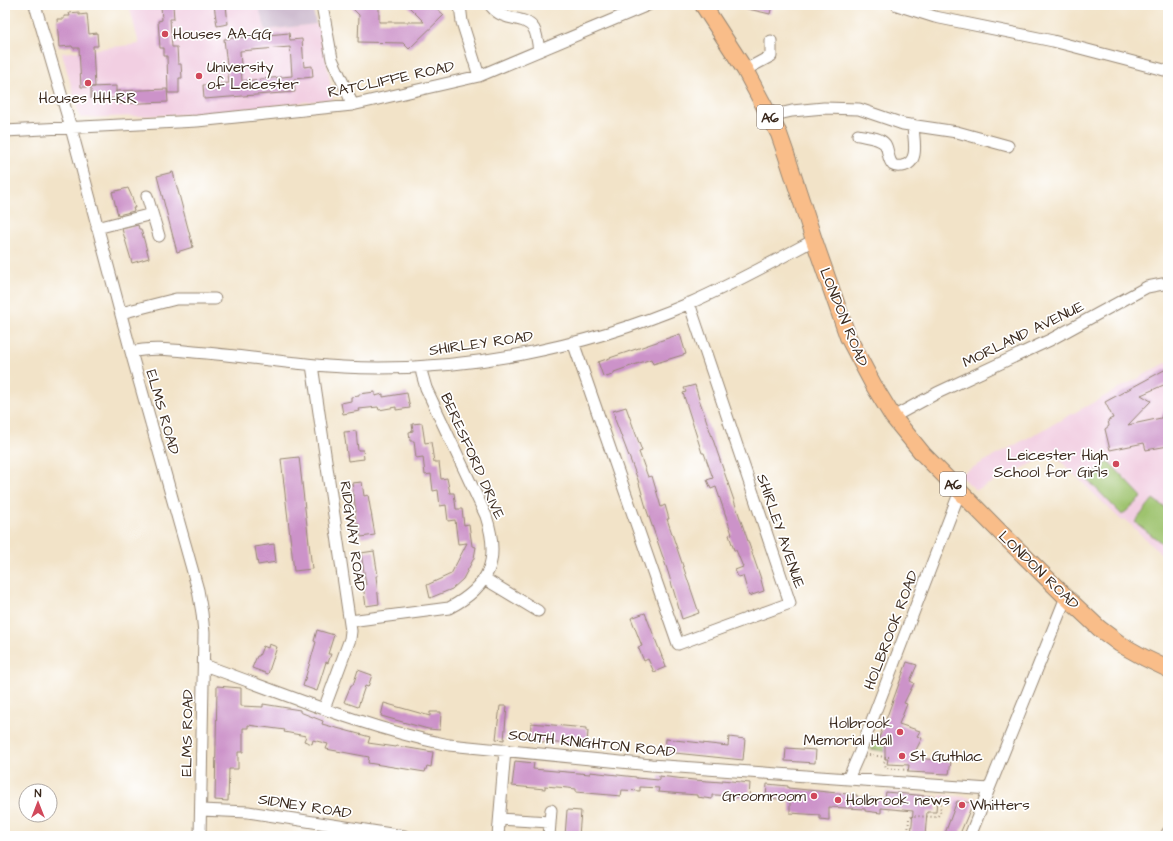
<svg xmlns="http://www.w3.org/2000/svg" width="1173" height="841" viewBox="0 0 1173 841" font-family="'Architects Daughter',sans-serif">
<rect width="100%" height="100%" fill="#fff"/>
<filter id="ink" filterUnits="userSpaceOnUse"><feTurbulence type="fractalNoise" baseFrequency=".025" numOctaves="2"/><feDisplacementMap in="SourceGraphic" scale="8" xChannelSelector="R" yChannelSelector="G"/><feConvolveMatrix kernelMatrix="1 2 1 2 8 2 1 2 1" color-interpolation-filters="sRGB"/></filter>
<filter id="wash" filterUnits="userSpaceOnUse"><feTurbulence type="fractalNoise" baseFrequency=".012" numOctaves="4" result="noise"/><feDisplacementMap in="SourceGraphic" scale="16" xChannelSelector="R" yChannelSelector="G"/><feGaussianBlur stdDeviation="0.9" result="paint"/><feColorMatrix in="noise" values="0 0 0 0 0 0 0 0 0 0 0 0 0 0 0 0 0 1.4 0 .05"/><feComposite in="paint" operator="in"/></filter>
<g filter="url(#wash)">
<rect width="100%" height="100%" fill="#f2e3c8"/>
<!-- built -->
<path fill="#f2cfe2" d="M129,5H258L266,30L316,24L321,28L333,99L197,114L80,118L62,53L139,44Z
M1168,362V559L1154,548L1125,519L1122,521L1053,454L976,490L959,475Z
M940,795L977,798L971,813L939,800Z"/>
<!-- industrial -->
<path fill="#cfbdd0" d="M284,5H312L316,24L266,30L259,9Z"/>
<!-- green -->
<path fill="#9ec36e" stroke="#6c7646" d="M1108,461L1142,497L1122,515L1088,480Z
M1153,499L1168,510V548L1135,522Z
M876,734H879L877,742L888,745V752L871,749Z"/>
<g id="blocks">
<!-- building -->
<path fill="#cc93c9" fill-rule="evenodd" d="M161,5H173L174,19H170L172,47H177L178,64H181L182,78H179V93H168L167,56H164V48H160L158,21L162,20Z
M214,5H226L228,24L217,26Z
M349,5H377L379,7V22H424L407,5H433L444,15L409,49L403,43L358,42L359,15Z
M745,5H772L770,14L744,8Z
M79,12V15L87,14L89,34L97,33L98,46H93L95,87H81L79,48H73L72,46L59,47L57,19H64V16H70L69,13Z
M289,33L290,40L302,39L304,67L312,66L313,77L294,79L295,92L204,99L203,85L229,83L224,39ZM290,47L292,76L242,81L240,51Z
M116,86V98L91,99V87Z
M167,89L168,102L117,104L116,91Z
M173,172L193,247L177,252L157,176Z
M128,188L132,197L135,208H133L134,211L118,215L112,192Z
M138,225L139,229H141L149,258L132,263L122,229Z
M680,334L686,354L653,364L651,359L614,372V374L607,377L606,375L603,376L598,362Z
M1168,368V383L1141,395L1151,401L1128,425L1161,418L1167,401H1168V446L1146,450L1144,443L1110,450L1105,429L1109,426L1108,420L1113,418L1105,402Z
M695,385L699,399L760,576L764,591L749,596L743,576L738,577L735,570L743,567L736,550H734L729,535L732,534L716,487L711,489L707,480L713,478L704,453H702L683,393L686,392L684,388Z
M375,392V396L383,394V397L407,393L410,408L396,410V407L379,410L378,407L359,409L360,411L343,414L341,403L351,401V397L359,396V394Z
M626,407L642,451L639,452L648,477L652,476L661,507L665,505L669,519H667L699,613L682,619L668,572L647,511L638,480L614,417H615L613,411Z
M422,423L425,443L431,442L434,462H439L441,479L447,478L450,493H454L456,509H462L464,525L469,524L472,546L476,547L474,558L463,579L452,589L430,598L427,585L451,574L467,543L458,544L455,520L448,521L446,505L440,506L438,490L433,491L431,474L425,475L423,457L416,458L414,441H410L409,432L413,431L412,424Z
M356,431L358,450H363L364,459L348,461L344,432Z
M299,457L312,569L294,571L281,459Z
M362,482L364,496L368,495L375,535L361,537L359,524H356L355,513L356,512L352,483Z
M274,544L276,562L258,565L255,547Z
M374,551L378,576H376L379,604L366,606L363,585H366L361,553Z
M645,613L666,667L654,672L648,659L644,661L638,647L642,646L631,618Z
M317,630L334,635L328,654H331L328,663L326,662L317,691L303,686L316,642L314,641Z
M269,644L277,647L268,674L252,668L257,656H259L263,646L268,648Z
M907,662L917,665L910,681L914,683L904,703L907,704L899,724L920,731L917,736L922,738L915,752H919V758L951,762L949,774L908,772L909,765L887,764L888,759H885V743L878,741Z
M358,670L372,675L368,687L365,686L358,707L344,702L351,685H353Z
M217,686L241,688V706L263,707V704L300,710V712L323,721L322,724L370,737L368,743L396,747L397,746L433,752L431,767L427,766L425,772L368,763L369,757L326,749L328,744L313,740L312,744L304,741L306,736L284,732L285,730L248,725V728H243V752H238V769H229L228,801L215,800Z
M384,703L430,716V712H441L440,730L428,729L381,716Z
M500,706H507L504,740L496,739Z
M531,723L586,728V731H588L587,744L571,743V744L530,741Z
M729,737L745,739L743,760L665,752L666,739L728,746Z
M786,748L816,750L815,763L785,761Z
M515,761L534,763L533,769L590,774V772L636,777V778L659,780V776L694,780L722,782V780L750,783L749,798L717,795H712V799L697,797V795L658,792L659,788L640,787V791L622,790L621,796L576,792V789L568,788L545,786V789L512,786Z
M767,784L788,786V788L857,795V797L885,799L886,792L937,797L936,812H927L925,836H911L913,811L881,808V813L865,811V809L829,807V820L820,819V815L790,813V800L766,798Z
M957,801L973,803L959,836H944Z
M567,810L581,811L579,836H565Z"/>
</g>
</g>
<g filter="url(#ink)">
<use href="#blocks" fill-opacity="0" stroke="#968673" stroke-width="1"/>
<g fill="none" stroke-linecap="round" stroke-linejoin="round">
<!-- minor casing -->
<g stroke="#968673" stroke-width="13">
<path id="minor" d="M35,5L71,128L131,352L198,590L202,613L204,633L200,836
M322,5L332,59L349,96L352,105
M460,5L462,22L479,76
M490,5C492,7 494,10 497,12C507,21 526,16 534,29C537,34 538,44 539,51
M897,5L935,17L1053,41L1168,71
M745,70L771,56V41
M770,116L792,111L824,108L859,109L903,124L957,132L1008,146
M5,131L197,121L352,105L479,76L648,5
M858,135C867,137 879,137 885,144C889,150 887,159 893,165C896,167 899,166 902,166C921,163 913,138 913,125
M147,196L159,236
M97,228L152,214
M121,313L176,299H215
M573,342L678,644L790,603L689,303
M131,352C151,347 174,350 194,352C244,356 293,364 343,367C459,373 583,349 690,303C733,284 773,262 814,240
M312,365L351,631L350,639L324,709
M893,417L937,393L1050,340L1147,287L1168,283
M485,579L538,611
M350,621L449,608C491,586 500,559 486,516L426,388L422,374L421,367
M204,665C285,694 365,728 449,745L651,765L989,789
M848,779L859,754L960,491
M201,810L248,812L404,836
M500,819L550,822
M498,836L505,750
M549,836L551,810
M970,836L1066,597
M1166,836L1168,832"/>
</g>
<!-- highway casing -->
<g stroke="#968673" stroke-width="18">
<path id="highway" d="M703,5L745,70L779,134L786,154L814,240L848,337L874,386L893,417L923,454L1001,533L1066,597L1100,629L1120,644L1145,658L1168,669"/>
</g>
<!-- path -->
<path stroke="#968673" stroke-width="2" stroke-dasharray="1 3" stroke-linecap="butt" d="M869,755L886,757
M889,757H886L884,761L886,768L908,770
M908,836L909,818L913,816L937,817L940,813L942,795"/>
<!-- minor -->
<use href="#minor" stroke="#fff" stroke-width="11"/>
<!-- highway -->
<use href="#highway" stroke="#f9bd89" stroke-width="16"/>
</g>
</g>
<!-- markers -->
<g fill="#d1495b" stroke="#fff" stroke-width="1.5">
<circle cx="165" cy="34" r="4"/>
<circle cx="199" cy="76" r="4"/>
<circle cx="88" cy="83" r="4"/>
<circle cx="1116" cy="464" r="4"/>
<circle cx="900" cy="732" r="4"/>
<circle cx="902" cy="756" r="4"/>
<circle cx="814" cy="796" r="4"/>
<circle cx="838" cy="800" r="4"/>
<circle cx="962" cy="805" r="4"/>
</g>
<g text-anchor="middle" stroke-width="3.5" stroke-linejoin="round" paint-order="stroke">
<!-- shield labels -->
<g fill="#fff" stroke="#766a62" stroke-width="1">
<rect x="757" y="105" width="26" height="24" rx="3"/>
<rect x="940" y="472" width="26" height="24" rx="3"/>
</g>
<g font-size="14" font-weight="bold" fill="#3b2a1e">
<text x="770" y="122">A6</text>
<text x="953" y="489">A6</text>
</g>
<!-- poi labels -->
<g font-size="15" fill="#3b2a1e" stroke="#fff" text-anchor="start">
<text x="173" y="39">Houses AA-GG</text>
<text x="207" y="72">University<tspan x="207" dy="17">of Leicester</tspan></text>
<text x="88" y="103" text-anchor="middle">Houses HH-RR</text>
<text x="1108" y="460" text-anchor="end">Leicester High<tspan x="1108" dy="17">School for Girls</tspan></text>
<text x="892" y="728" text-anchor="end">Holbrook<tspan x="892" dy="17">Memorial Hall</tspan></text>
<text x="910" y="761">St Guthlac</text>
<text x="806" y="801" text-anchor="end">Groomroom</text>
<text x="846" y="805">Holbrook news</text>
<text x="970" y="810">Whitters</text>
</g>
<!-- street labels -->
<g font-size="15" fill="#3b2a1e" stroke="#fff">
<text transform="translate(391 79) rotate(-12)" y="5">RATCLIFFE ROAD</text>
<text transform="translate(844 317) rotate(68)" y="5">LONDON ROAD</text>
<text transform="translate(1023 334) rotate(-26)" y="5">MORLAND AVENUE</text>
<text transform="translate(481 343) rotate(-8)" y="5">SHIRLEY ROAD</text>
<text transform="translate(163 412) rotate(74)" y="5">ELMS ROAD</text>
<text transform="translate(473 456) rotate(66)" y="5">BERESFORD DRIVE</text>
<text transform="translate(781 531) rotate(71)" y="5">SHIRLEY AVENUE</text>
<text transform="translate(353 536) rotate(82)" y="5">RIDGWAY ROAD</text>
<text transform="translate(1039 570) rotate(44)" y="5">LONDON ROAD</text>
<text transform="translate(891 630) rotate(-69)" y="5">HOLBROOK ROAD</text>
<text transform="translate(187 733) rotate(-89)" y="5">ELMS ROAD</text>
<text transform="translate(592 743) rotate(6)" y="5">SOUTH KNIGHTON ROAD</text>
<text transform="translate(305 806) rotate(9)" y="5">SIDNEY ROAD</text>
</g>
</g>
<!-- margin -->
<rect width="1173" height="841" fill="none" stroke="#fff" stroke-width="20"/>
<!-- north arrow -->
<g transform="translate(38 803)"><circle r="19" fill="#ffffff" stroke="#b1aaa5"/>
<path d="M0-3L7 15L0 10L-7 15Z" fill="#d1495b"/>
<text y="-6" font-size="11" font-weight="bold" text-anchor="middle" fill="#3b2a1e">N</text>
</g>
</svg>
